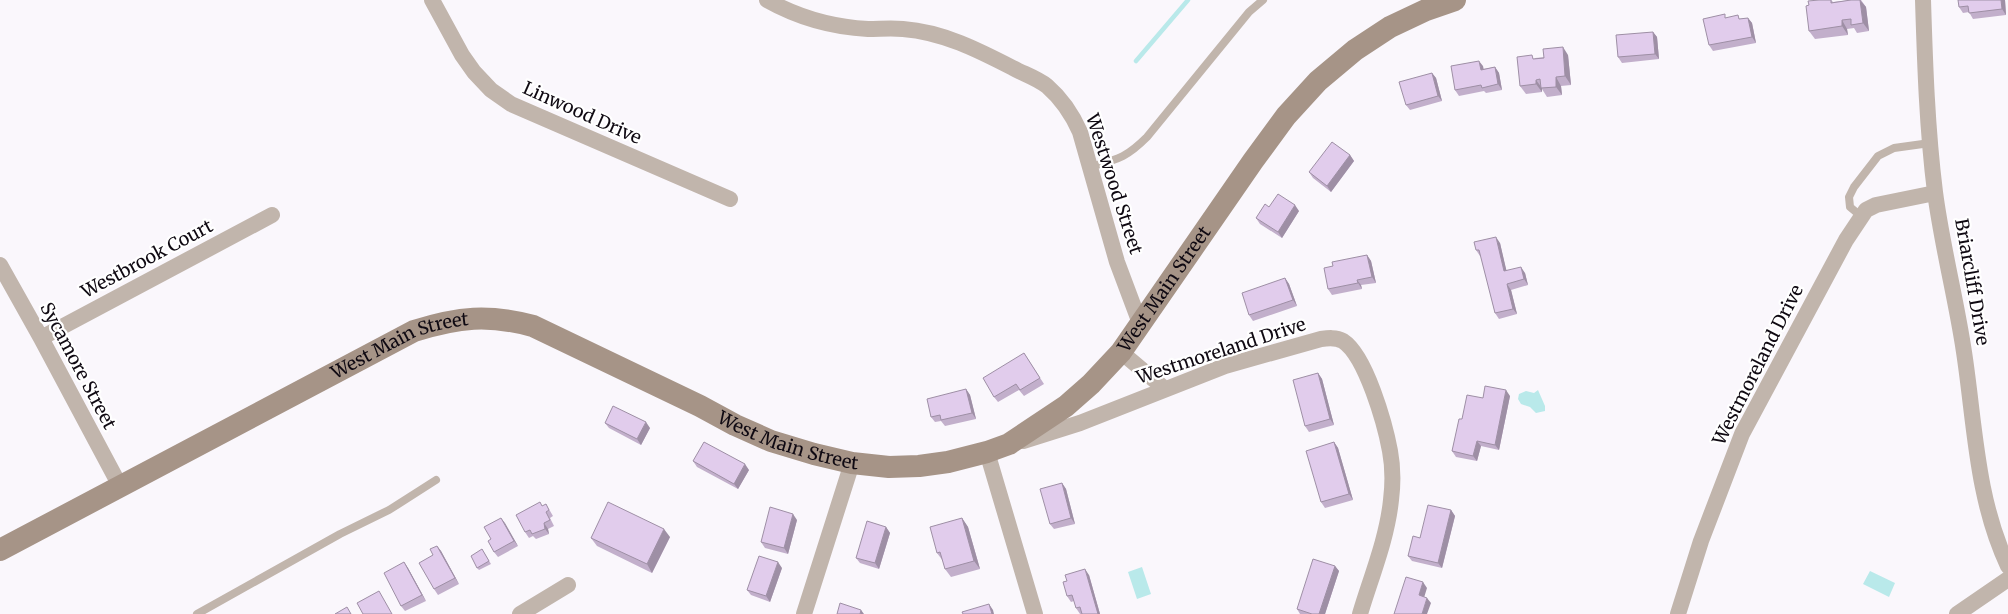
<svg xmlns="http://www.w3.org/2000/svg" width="2008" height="614" viewBox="0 0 2008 614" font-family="Merriweather,serif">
<rect width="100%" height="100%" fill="#faf7fc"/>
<!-- water -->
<path fill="#b9e9ea" d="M1538,390L1545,406V411L1536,413L1530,407L1521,404L1518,399L1519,394L1526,391L1534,393Z
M1142,567L1151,594L1137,599L1128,572Z
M1870,571L1895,583L1889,597L1863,584Z"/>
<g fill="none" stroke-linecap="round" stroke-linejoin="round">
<!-- stream -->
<path stroke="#b9e9ea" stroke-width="4.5" d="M1136,61L1188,0"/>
<!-- service -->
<path stroke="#c1b5ac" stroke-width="8" d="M1090,167C1118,159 1126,158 1147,137L1249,12L1263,0
M1862,217L1850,207L1849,197L1854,187L1878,156L1894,148L1930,143
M197,614L340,534L389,510L436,480"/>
<!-- minor -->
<path stroke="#c1b5ac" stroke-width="16" d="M432,0L462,55L474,72L491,90L511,104L730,199
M767,0C799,18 832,27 868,29C880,29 891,28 903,29C943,32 978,50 1013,68C1024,74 1037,78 1047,86C1062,99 1072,114 1080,132L1117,262L1141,326
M1923,0C1925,64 1927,128 1935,192C1942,246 1956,298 1964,352C1975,424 1976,498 2008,566
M0,265L41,338L120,486
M41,338L272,215
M1121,352L1165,389
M1023,441L1080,423L1225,366L1321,339C1328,338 1336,337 1343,341C1366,356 1385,424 1390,451C1393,467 1393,484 1391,500C1387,539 1371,577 1360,614
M987,452L1035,614
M520,614L568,585
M804,614L852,463
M1678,614L1701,541L1742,434L1846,240L1866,210L1876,205L1935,193
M1957,614L2008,579"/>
<!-- secondary -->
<path stroke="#a69487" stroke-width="22" id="s1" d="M0,550L414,331C459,317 488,314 533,326L700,406L735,425L771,441L814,454L852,463L889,467L919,466L948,462L987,452L1009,444L1066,406L1091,384L1121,352L1253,161L1286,116L1318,81L1355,50L1390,27L1426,10L1455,0"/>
</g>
<!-- wall -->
<path fill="#c2afcb" d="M1831,0L1833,2L1851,0H1861L1866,7L1869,31L1857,33L1854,28L1847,29L1848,35L1815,39L1809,31Z
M2005,0L2006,15L1973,19L1969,12L1963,13L1959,7Z
M1727,18L1741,19L1748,18L1752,23L1756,43L1713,51L1709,45Z
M1653,32L1657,37L1659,59L1622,63L1618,57Z
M1568,55L1571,85L1561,86L1562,95L1547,97L1542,89V92L1526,94L1520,86L1535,58Z
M1483,66V69L1495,67L1499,73L1502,90L1486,93L1484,91L1459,96L1455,90Z
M1432,73L1436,78L1442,101L1410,110L1406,105Z
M1350,155L1354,161L1331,192L1313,178L1309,172Z
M1269,207L1299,211L1282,238L1260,224L1256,218Z
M1500,243L1506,270L1525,273L1528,285L1511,290L1517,314L1499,319L1495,313L1481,256H1480L1476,250Z
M1367,255L1371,261L1376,283L1361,285L1362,289L1332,295L1328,289L1333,266Z
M1285,278L1289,284L1297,306L1253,321L1249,315Z
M1024,353L1044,384L1024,396L1019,390L998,402L994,397Z
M1318,373L1322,379L1334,425L1309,432L1305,426Z
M966,389L970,395L976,419L945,426L941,421L935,422L931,417Z
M1510,396L1499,450L1481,446L1477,461L1456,457L1452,451L1462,419L1483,398Z
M605,423L650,428L641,445L609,428Z
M1334,442L1338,448L1353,500L1325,508L1321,502Z
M693,461L749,470L738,489L697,467Z
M1062,483L1066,489L1075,524L1054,529L1050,524Z
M546,504L553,516L550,518L554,526L548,529L549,534L536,539L533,536L529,538L525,532L543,506Z
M1451,510L1455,516L1442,568L1412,561L1408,556L1420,538Z
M501,518L518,546L498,557L494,552L491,539Z
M962,518L968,527L980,569L951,577L945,569L943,561L937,553Z
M797,520L788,554L765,548L761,542Z
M886,527L890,533L879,569L860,563L856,558Z
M670,537L652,573L597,546L591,538Z
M437,546L441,551L459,584L438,595L434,589L433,555Z
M482,549L491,564L479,570L477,568Z
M404,562L408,568L426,601L405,611L401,606Z
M1335,566L1339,571L1325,614H1300L1297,609Z
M782,568L770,602L751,595L747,590Z
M1089,575L1100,614H1080L1076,608L1074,601L1071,602L1067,596Z"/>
<!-- shaded-wall -->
<path fill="#9e8fa5" d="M1860,0L1866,7L1869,31L1863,23Z
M2001,0H2005L2006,15L2002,9Z
M1748,18L1752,23L1756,43L1752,37Z
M1842,20L1847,29L1848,35L1842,26Z
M1653,32L1657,37L1659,59L1655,54Z
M1563,47L1568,55L1571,85L1565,76Z
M1479,61L1483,66L1485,75L1481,70Z
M1495,67L1499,73L1502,90L1498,84Z
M1432,73L1436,78L1442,101L1438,96Z
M1556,77L1561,86L1562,95L1556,87Z
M1536,80L1542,88V92L1536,84Z
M1350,155L1354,161L1331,192L1327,186Z
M1295,205L1299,211L1282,238L1278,232Z
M1496,237L1500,243L1508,277L1504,271Z
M1367,255L1371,261L1376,283L1372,277Z
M1521,267L1525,273L1528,285L1524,279Z
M1285,278L1289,284L1297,306L1293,300Z
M1357,280L1361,285L1362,289L1358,283Z
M1507,284L1511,290L1517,314L1513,309Z
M1318,373L1322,379L1334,425L1330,419Z
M966,389L970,395L976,419L972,413Z
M1506,390L1510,396L1499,450L1495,445Z
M646,422L650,428L641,445L637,439Z
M1477,441L1481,446L1477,461L1473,456Z
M1334,442L1338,448L1353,500L1349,494Z
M745,464L749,470L738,489L734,484Z
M1062,483L1066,489L1075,524L1071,518Z
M1451,510L1455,516L1442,568L1438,563Z
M793,514L797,520L788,554L784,548Z
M501,518L505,523L518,546L514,541Z
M962,518L968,527L980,569L974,561Z
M544,523L548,529L549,534L545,529Z
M886,527L890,533L879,569L875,563Z
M664,529L670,537L652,573L647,564Z
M437,546L441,551L459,584L455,578Z
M404,562L408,568L426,601L422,595Z
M778,562L782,568L770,602L766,596Z
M1335,566L1339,571L1325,614H1319Z
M1085,569L1089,575L1100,614H1098Z
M1423,582L1427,588L1423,601L1419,595Z
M1427,598L1431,603L1427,614H1422Z
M989,604L993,610L994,614H992Z
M861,610L864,614H860Z"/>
<!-- building -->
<path fill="#e1ccec" stroke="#9e8fa5" d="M1819,0H1831V3L1851,0H1860L1863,23L1851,25V19L1842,20V26L1809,31L1806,6L1809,5L1808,1Z
M1958,0H2001L2002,9L1969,13L1968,6L1959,7Z
M1725,14V18L1738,15L1739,19L1748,18L1752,37L1709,45L1703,19Z
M1653,32L1655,54L1618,57L1616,35Z
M1563,47L1565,76L1556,77V87L1541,88L1540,79L1536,80V84L1520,86L1517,57L1532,55L1533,59L1544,58L1543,49Z
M1479,61L1481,70L1495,67L1498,84L1482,88L1481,85L1455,90L1451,66Z
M1432,73L1438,96L1406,105L1399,82Z
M1332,142L1350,155L1327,186L1309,172Z
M1278,194L1295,205L1278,232L1256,218L1265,204L1269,207Z
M1496,237L1504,271L1521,267L1524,279L1507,284L1513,309L1495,313L1479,250H1476L1474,242Z
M1367,255L1372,277L1357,280L1358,283L1328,289L1324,268L1333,266L1332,262Z
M1285,278L1293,300L1249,315L1242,293Z
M1024,353L1040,378L1020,390L1016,384L994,397L983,378Z
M1318,373L1330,419L1305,426L1293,380Z
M1485,386L1506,390L1495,445L1477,441L1473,456L1452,451L1459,419H1462L1467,395L1483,398Z
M966,389L972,413L941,420L940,415L931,417L927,399Z
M613,406L646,422L637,439L605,423Z
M704,442L745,464L734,484L693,461Z
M1334,442L1349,494L1321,502L1306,451Z
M1062,483L1071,518L1050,524L1040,489Z
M540,502L542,506L546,504L549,510L546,512L550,520L544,523L545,529L532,534L530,530L525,532L516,515Z
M608,502L664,529L647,564L591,538Z
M1428,505L1451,510L1438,563L1408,556L1413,536L1420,538Z
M770,507L793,514L784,548L761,542Z
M501,518L514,541L494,552L488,541L491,539L484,527Z
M962,518L974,561L945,569L940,552L937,553L930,527Z
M867,521L886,527L875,563L856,558Z
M437,546L455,578L434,589L419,563L433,555L430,549Z
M482,549L489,561L477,568L471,556Z
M759,556L778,562L766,596L747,590Z
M1313,559L1335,566L1319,614H1312L1297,609Z
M404,562L422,595L401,606L384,573Z
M1085,569L1098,614H1082L1080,607L1076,608L1072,595L1067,596L1063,582L1067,581L1065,575Z
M1406,577L1423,582L1419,595L1427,598L1422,614H1394Z
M379,591L392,614H363L357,603Z
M840,603L861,610L860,614H837Z
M989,604L992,614H963L962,612Z
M347,607L351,614H335Z"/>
<g text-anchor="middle" stroke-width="4.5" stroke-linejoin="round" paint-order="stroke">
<!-- street labels -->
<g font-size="18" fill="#0f0912" stroke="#fff">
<text transform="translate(582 113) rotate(24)" y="6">Linwood Drive</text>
<text transform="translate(1114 184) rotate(72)" y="6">Westwood Street</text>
<text transform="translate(147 259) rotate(-28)" y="6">Westbrook Court</text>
<text transform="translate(1972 282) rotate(80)" y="6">Briarcliff Drive</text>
<text dy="6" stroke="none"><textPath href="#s1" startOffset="1320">West Main Street</textPath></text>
<text dy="6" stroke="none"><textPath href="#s1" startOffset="450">West Main Street</textPath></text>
<text transform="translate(1221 351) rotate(-18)" y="6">Westmoreland Drive</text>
<text transform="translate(1758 365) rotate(-63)" y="6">Westmoreland Drive</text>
<text transform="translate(78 366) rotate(62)" y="6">Sycamore Street</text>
<text dy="6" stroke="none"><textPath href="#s1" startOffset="870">West Main Street</textPath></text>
</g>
</g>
</svg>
